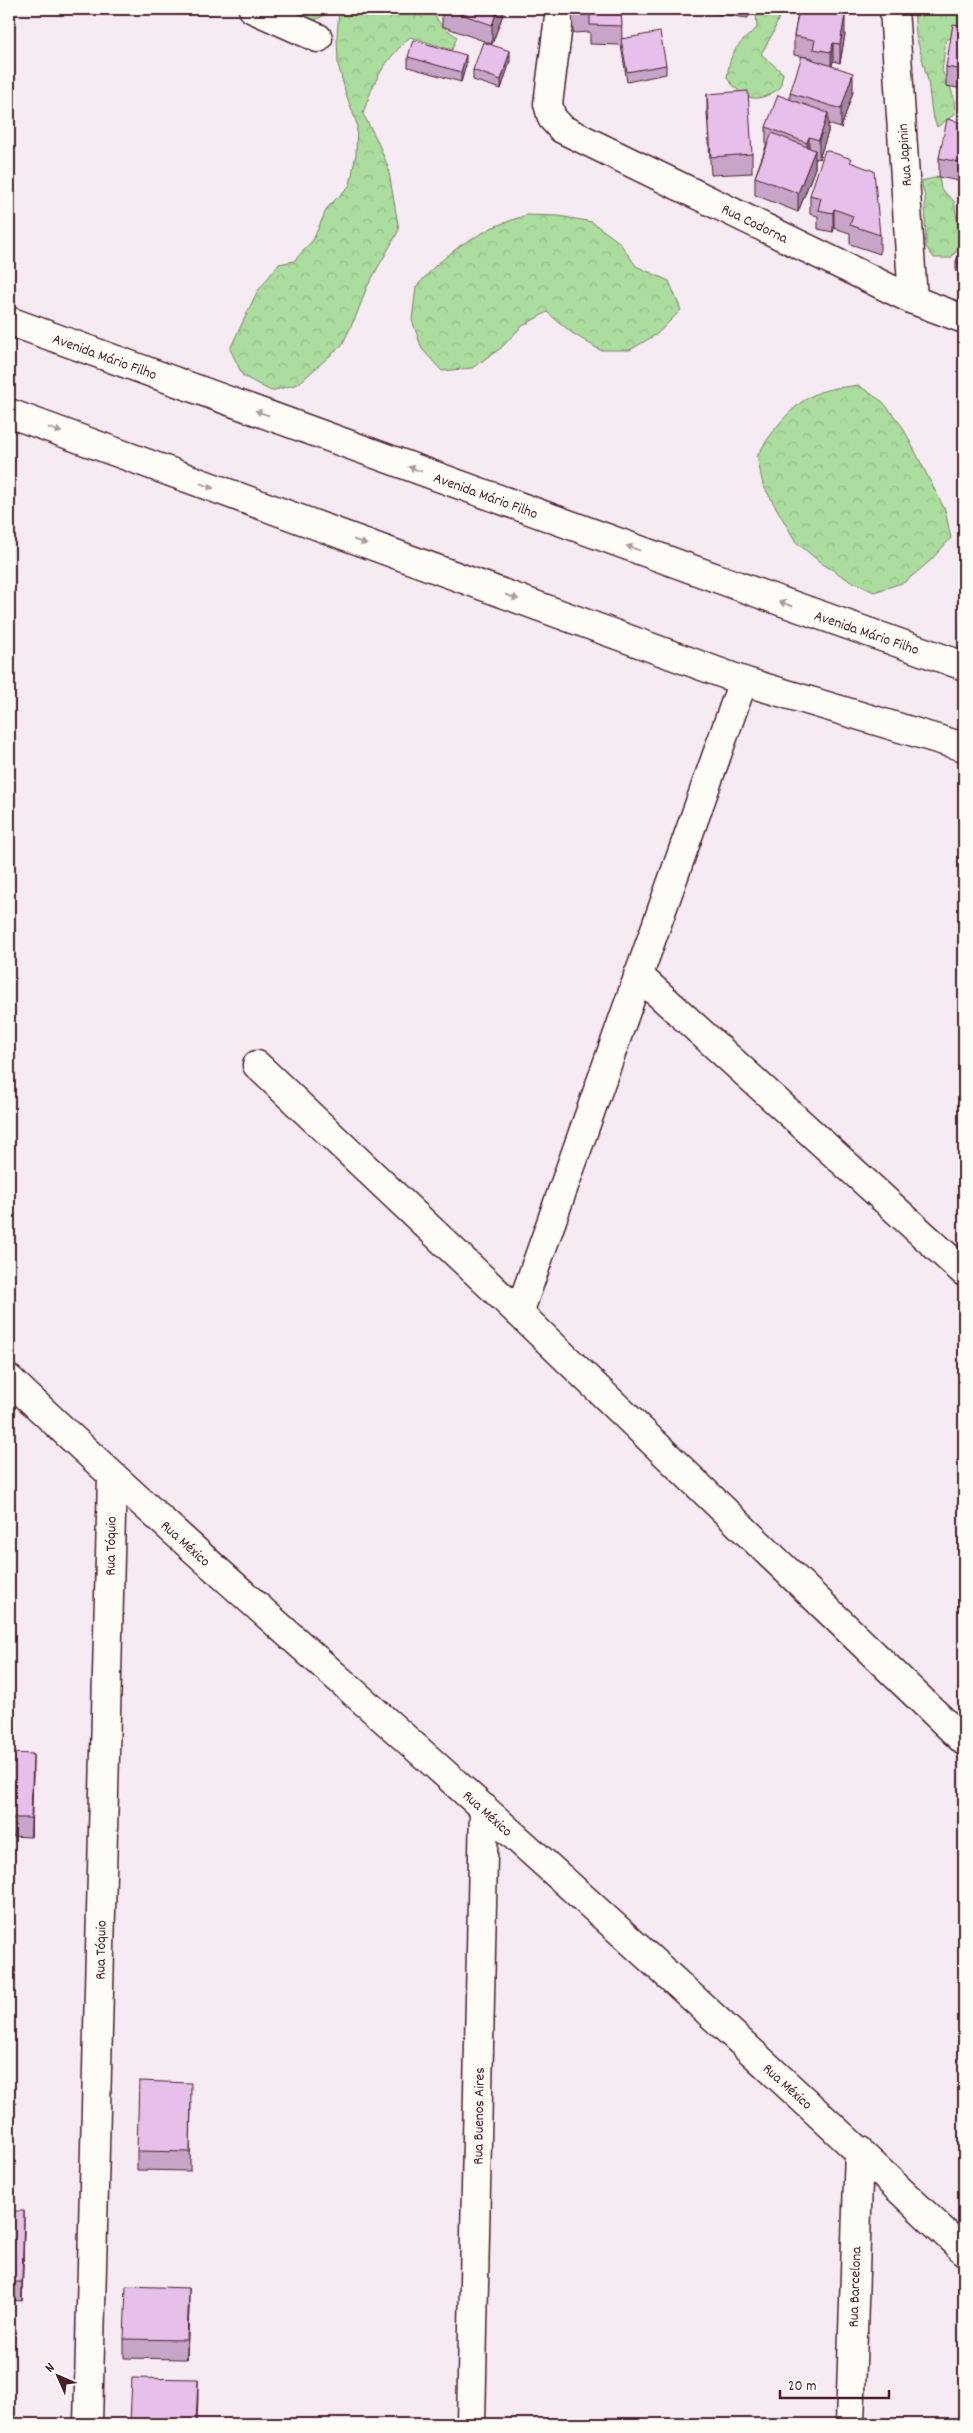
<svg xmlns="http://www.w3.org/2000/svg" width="973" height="2433" viewBox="0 0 973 2433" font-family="Dekko,sans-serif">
<defs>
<pattern id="forest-crowns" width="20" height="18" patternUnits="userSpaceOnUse" patternTransform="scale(1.25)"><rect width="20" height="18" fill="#aadd9e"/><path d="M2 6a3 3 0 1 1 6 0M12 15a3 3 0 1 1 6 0" fill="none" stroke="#94bd88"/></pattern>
</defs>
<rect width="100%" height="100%" fill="#f6eaf3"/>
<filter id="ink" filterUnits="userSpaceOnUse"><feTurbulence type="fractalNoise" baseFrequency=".02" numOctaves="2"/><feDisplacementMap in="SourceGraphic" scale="10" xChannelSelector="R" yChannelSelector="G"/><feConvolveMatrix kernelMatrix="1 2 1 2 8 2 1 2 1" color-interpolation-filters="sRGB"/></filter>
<g filter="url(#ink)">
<!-- forest -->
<path fill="url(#forest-crowns)" stroke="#7a7e64" d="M276,9H328L323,16L309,23Z
M339,9H429L442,26L457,37L452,50L410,37C383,63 374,79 363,114L377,140L388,167L399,230L367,287L356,316L342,345L298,384L271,391L243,376L230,349L257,292L279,264L294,261L313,240L327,208L350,185L356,154L357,124L346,94L338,64L337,36Z
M756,9H782L773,33L761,54L783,73L780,88C756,105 744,100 727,78C730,51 737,45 757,28Z
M914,9H964V31L946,40L942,71L949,84L954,98L955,114L937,127L932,113L928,81L916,35Z
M939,177L941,189L954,201L961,245L951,258H934L926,247L925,197L921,181Z
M526,215L559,216L592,222L619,242L636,266L669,281L681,310L657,334L630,350H600L572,333L547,312L521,327L501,348L472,368L442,371L422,349L412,320L416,287L436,265L461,245L493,227Z
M858,385L883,402L902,426L945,510L951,538L930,561L905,582L874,592L847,579L821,563L796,542L763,485L757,456C772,431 796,397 827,390C837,387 848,387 858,385Z"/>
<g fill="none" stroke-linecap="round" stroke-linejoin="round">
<!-- minor casing -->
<g stroke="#4a1f2b" stroke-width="31">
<path id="minor" d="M253,9L318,38
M560,9L548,104L552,118L562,129L913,300L964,319
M894,9L913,300
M638,975L964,1272
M257,1065L519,1313L964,1741
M519,1313L743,681
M9,1379C163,1525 323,1664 481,1806C644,1952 806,2100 964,2251
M88,2424L112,1477
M471,2424L484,1808
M850,2424L859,2150"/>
</g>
<!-- secondary casing -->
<g stroke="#4a1f2b" stroke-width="31">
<path id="secondary" d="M9,321L766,596L964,666
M9,413L743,681L964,747"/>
</g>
<!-- minor -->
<use href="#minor" stroke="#fdfcf7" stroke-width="28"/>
<!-- secondary -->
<use href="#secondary" stroke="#fdfcf7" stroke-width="28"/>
</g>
<!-- wall -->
<path fill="#c6a5c9" stroke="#4a1f2b" d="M442,9H505L492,44L442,26Z
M572,9H621L622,39L666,65V74L627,82L621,45L590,44V32L573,33Z
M643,9H676V12Z
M702,9H750L748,18L702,12Z
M799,9H839L838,14L845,34L840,63L833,61L832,66L853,92L841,128L828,124V132L819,159L815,158V168L798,212L755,195V177L766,146V127L790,99V93L813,60V58L794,55V36Z
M964,26V89L946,86V67Z
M408,57L466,65L461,82L408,67Z
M510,61L501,89L473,80V70Z
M707,94L752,154V173L711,175L707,113Z
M964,123V182L939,177V158Z
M852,163L880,235V254L850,244V233L834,228L833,232L818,229V216L810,214V195Z
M964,251V274L956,271V261Z
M9,1753L33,1772L31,1837L9,1836Z
M191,2102L190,2171L137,2170V2151Z
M9,2211L24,2230L22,2301L9,2300Z
M189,2306L187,2359L124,2358V2339Z"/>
<!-- shaded-wall -->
<path fill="#a186a4" stroke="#4a1f2b" d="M498,9H505L492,44V25Z
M836,9H839L836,25Z
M845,15V34L840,63V44Z
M833,43V61L831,71V52Z
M510,51V61L501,89V80Z
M466,55V65L461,82V72Z
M853,73V92L841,128V109Z
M828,113V132L819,159V140Z
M809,137V156L807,162V143Z
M815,150V168L798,212V193Z
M834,209V228L833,232V213Z
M33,1754V1772L31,1837V1818Z
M24,2211V2230L22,2301V2282Z
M189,2288V2306L187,2359V2340Z
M198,2379V2398L197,2424H196Z"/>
<!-- building -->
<path fill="#e6c0ea" stroke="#4a1f2b" d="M447,9H498L492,25Z
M573,9H621L622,26L590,25V13L573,15Z
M799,9H810L845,15L840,44L833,43L831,52L813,49L815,40L794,36Z
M953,24L964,26V70L946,67Z
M660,32L666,65L627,72L621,39Z
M413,40L466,55L461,72L408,57Z
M483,42L510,51L501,80L473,70Z
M802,56L853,73L841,109L790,93Z
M748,91L752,154L711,157L707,94Z
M778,95L828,113L819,140L809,137L807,143L766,127Z
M947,119L964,123V163L939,158Z
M772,133L815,150L798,193L755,177Z
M825,150L852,159L850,162L874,171L880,235L850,225L853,216L834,209L833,213L818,210L821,198L810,195Z
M961,249L964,251V264L956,261Z
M9,1753L33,1754L31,1818H9Z
M139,2081L191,2083L190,2152L137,2151Z
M9,2211H24L22,2282H9Z
M126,2286L189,2288L187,2340L124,2339Z
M132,2378L198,2379L196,2424H130Z"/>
<!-- one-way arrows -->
<defs><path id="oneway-solid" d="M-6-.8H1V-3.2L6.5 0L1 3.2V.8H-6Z" transform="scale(1.25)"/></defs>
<g fill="#ac999b">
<use href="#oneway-solid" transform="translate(262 413) rotate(-160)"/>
<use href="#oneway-solid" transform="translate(55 430) rotate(20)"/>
<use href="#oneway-solid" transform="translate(415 469) rotate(-160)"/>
<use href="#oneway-solid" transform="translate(207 486) rotate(20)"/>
<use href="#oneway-solid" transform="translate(360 542) rotate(20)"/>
<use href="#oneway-solid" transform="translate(633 548) rotate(-160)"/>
<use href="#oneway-solid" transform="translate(512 597) rotate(20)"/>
<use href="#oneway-solid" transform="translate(786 604) rotate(-161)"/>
</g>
</g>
<g text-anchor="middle" stroke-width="4" stroke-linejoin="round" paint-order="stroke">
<!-- street labels -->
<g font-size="15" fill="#4a1f2b" stroke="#fdfcf7">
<text transform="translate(904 155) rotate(-94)" y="5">Rua Japinin</text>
<text transform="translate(755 223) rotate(26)" y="5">Rua Codorna</text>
<text transform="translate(105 356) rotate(20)" y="5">Avenida Mário Filho</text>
<text transform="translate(486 495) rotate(20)" y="5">Avenida Mário Filho</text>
<text transform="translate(867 632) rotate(19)" y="5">Avenida Mário Filho</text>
<text transform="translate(186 1543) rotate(42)" y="5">Rua México</text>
<text transform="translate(110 1546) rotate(-89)" y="5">Rua Tóquio</text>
<text transform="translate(488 1813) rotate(42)" y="5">Rua México</text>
<text transform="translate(100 1950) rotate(-89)" y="5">Rua Tóquio</text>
<text transform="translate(788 2086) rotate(42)" y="5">Rua México</text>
<text transform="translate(478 2116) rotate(-89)" y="5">Rua Buenos Aires</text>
<text transform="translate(854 2287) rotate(-88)" y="5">Rua Barcelona</text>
</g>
</g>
<!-- margin -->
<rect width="973" height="2433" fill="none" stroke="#fdfcf7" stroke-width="30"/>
<rect x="15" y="15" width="943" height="2403" fill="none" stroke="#4a1f2b" stroke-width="2" filter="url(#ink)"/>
<!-- north arrow -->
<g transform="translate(58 2376) rotate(315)" stroke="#fdfcf7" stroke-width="4" paint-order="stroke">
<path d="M0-4L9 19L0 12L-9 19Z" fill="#4a1f2b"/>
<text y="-8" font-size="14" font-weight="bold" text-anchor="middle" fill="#4a1f2b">N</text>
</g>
<!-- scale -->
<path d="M780 2390v8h109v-8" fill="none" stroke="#4a1f2b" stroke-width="2.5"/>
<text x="788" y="2390" font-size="15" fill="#4a1f2b" stroke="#fdfcf7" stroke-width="4" paint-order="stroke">20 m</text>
</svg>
